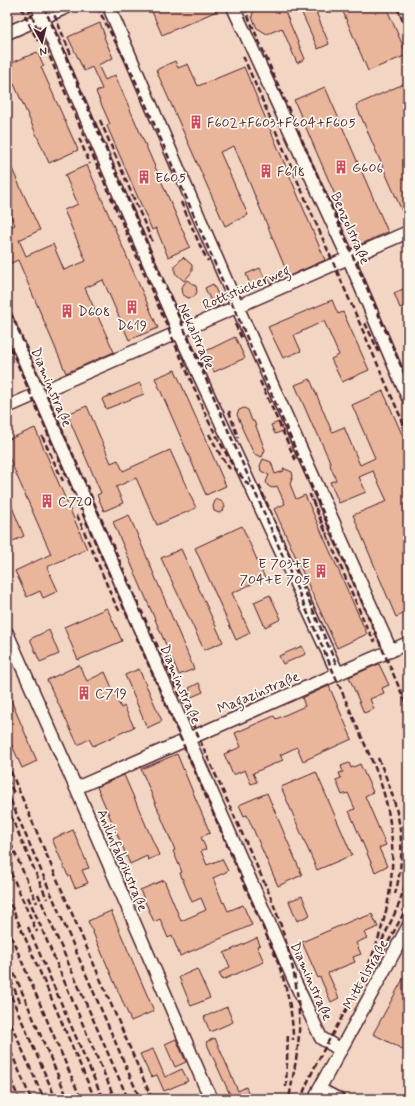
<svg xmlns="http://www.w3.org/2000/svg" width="415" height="1106" viewBox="0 0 415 1106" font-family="Mynerve,sans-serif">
<rect width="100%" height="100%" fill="#f6e4d4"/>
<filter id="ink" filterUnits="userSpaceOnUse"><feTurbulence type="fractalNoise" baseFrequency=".025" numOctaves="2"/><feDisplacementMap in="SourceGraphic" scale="8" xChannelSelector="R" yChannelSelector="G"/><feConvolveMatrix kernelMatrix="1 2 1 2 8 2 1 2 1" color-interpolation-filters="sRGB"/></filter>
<g filter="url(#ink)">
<!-- built -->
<path fill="#f2d6c3" d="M7,7H408V1099H7Z"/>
<!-- building -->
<path fill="#e9b69c" stroke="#4a1f2b" d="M150,7H226L162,35Z
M254,7H283L305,59L297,63L282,28L267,34L257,28L252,17Z
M310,7H314L329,44L318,49L301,11Z
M341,7H386L407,55L368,71Z
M100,23L105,36L104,37L113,58L98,65L105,80L115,75L190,247L168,257L156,228L152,230L107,126L110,124L96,92L102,89L92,67L84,71L68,37Z
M37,52L44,66L41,67L78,150L49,163L14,84L7,87V65Z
M175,61L178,68L188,64L198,86L244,67L325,260L271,284L268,277L286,270L234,146L220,152L248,215L225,226L156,70Z
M408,82V225L356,105Z
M325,87L388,232L357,246L294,100Z
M7,158L40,230L19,240L26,256L53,244L64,270L86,261L64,210L78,204L65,175L87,165L158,328L129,340L103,280L85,288L114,352L66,373L18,260L9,264L7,260V228L15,225L7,208Z
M183,257L192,265V272L184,281L175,273V266Z
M260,268L267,283L252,289L246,274Z
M187,280L196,286L197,292L194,297L188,298L182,294L181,288Z
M213,284L223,305L214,308L205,288Z
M408,287V305L400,308L394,293Z
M332,300L338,314L343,312L369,370L342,382L331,359L339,355L324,321L294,335L301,351L283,358L268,327Z
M235,337L245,358L214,372L204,352Z
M175,370L226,486L206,495L155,378Z
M310,379L332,432L344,427L360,465L375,458L352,405L383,391L408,448V612L396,617L353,515L387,501L373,471L359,477L366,492L339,503L330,482L336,480L330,465L331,464L315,428L314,429L295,385Z
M140,383L144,394L106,409L102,399Z
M87,406L111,463L118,460L123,471L170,450L196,508L157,525L136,478L116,487L123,503L104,511L97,495L101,493L67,414Z
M244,408L248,410L252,421H254L265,450L262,457L254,454L241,426H242L237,415L239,410Z
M279,422L283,431L275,434L271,425Z
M35,428L87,549L47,567L58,591L43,598L40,591L27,597L15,571L51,554L7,453V440Z
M263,459L271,462L275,474L284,471L283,468L292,472L293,476L290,484L296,499L305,495L367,634L337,648L274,509L285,504L277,486L272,488L268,486L266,482L269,475L261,471L260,466Z
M7,495L24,536L7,544Z
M216,499L223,502L225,506L223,511L219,513L214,511L213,506Z
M129,515L194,669L179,675L113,522Z
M242,526L265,578L232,593L250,633L236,640L195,548Z
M181,549L223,642L204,650L161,558Z
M270,595L281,619L265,627L254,602Z
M107,608L122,641L78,660L64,627Z
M49,630L59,654L40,662L30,639Z
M302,646L306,654L283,664L279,656Z
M379,664L389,685L382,688L384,693L370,699L374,709L364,713L349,677Z
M79,665L87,681L105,672L121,708L124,706L134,727L93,746L89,739L78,745L47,680Z
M139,669L162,721L147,728L125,675Z
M199,683L203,692L187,699L184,693L190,690L189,688Z
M329,686L352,739L303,761L297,747L280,755L283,760L253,773L257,782L251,784L245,770L233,775L224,754L241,747L235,733L274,716L276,719L305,706L302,698Z
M7,691L37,761L22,768L7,734Z
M177,754L210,833L201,837L206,849L201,851L207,865L222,859L228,871L213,878L223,903L224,902L228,911L243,905L252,925L180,956L172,936L168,938L160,919L154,922L140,890L164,880L181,921L206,910L201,898L192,902L180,873L182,872L173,851L175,850L141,769Z
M349,763L351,768L360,764L373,792L365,796L386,845L379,848L387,866L375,872L349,811L355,809L348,793L342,795L336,780L341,778L339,773L343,772L341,766Z
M316,772L352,855L317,870L281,787Z
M124,775L159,855L148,860L147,856L130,864L97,787Z
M267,793L302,875L278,886L247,815L244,816L239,805Z
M73,830L89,868L82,870L88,883L75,888L70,876H68L52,839Z
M302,896L310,915L297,921L289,901Z
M111,911L154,1011L131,1021L88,921Z
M372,914L378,927L364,933L367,938L356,943L361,954L353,957L355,962L328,973L339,998L331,1002L320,977L318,978L302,942L358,918L359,919Z
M257,938L260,945L257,946L264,962L222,980L219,973L230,967L224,953Z
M197,969L210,998L191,1006L179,977Z
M408,970V1052L373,1034Z
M227,1007L233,1022L210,1032L204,1017Z
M215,1038L238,1091L246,1087L251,1099H232L206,1042Z
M176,1039L186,1062L175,1067L165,1044Z
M153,1049L165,1077L182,1069L188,1081L164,1091L157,1075L151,1077L140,1054Z"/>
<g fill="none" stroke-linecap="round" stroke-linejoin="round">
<!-- minor casing -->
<g stroke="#4a1f2b" stroke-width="15">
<path id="minor" d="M38,7L179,332L338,674
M109,7L237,306L391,651
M233,7L349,259L408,398
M404,7L408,16
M7,33L67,7
M7,320L188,738L294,980L321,1038L341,1050
M7,407L408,232
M7,633L76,788L205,1086L212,1099
M76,788L408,643
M319,1089L338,1099
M315,1099L319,1089L408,927"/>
</g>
<!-- minor -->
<use href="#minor" stroke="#fbf7ec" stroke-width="12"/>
<!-- rail -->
<path stroke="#4a1f2b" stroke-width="2.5" stroke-dasharray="6 3" stroke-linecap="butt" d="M21,7L31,28L38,41
M28,7L209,422L233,466L250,487
M44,7L376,770C404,841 394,913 361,981C342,1021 316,1057 301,1099
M51,7L72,57
M97,7L132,73L408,708
M244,7L408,382
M397,7L408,33
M243,56L408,434
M100,120L153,243
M79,138L90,164
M181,202L202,250L208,261
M7,304L142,612L269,893C287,938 304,995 298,1045C296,1063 292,1081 289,1099
M365,323L379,352
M235,324L242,339
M7,340L275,955C286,983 293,1011 293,1040
M260,381L296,461
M229,411L238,438
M209,434L222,458L230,469
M42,436L63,481
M259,485L337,666
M77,515L114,601L120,612
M329,540L310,495L367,628L375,642
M378,758C398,803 409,844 395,894
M7,763L152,1099
M7,779L14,793
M7,792L140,1099
M7,807L47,899
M7,835L37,903
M7,864L37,932
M38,894L128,1099
M7,896L95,1099
M28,897L115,1099
M7,927L81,1099
M28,927L103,1099
M382,941L399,904L408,876
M7,957L68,1099
M7,972L20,1002
M365,981L382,954L408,905
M11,996L56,1099
M7,1015L44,1099
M7,1043L31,1099
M7,1071L19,1099
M286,1087L288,1033"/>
</g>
</g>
<!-- icons -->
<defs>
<g id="building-bare" transform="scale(1.08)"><path d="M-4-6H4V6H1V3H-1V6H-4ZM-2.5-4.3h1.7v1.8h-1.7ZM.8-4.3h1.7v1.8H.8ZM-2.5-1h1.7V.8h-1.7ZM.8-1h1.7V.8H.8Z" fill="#d1495b" stroke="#fbf7ec" stroke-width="2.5" paint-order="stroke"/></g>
</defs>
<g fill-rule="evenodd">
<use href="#building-bare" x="196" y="122"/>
<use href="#building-bare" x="341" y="167"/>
<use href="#building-bare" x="266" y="171"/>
<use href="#building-bare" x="144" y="177"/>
<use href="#building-bare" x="132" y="307"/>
<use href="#building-bare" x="67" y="311"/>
<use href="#building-bare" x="47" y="501"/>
<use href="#building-bare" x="321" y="571"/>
<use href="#building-bare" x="84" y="693"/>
</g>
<g text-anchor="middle" stroke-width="3.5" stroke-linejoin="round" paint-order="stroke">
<!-- poi labels -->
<g font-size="14" fill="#4a1f2b" stroke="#fbf7ec" text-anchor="start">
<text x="207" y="127">F602+F603+F604+F605</text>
<text x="352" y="172">G606</text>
<text x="277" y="176">F618</text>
<text x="155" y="182">E605</text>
<text x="78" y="316">D608</text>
<text x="132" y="330" text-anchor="middle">D619</text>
<text x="58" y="506">C720</text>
<text x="310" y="568" text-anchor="end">E 703+E<tspan x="310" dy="16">704+E 705</tspan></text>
<text x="95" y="698">C719</text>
</g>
<!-- street labels -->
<g font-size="14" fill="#4a1f2b" stroke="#fbf7ec">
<text transform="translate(351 228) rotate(66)" y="5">Benzolstraße</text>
<text transform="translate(246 287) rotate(-23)" y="5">Rottstückerweg</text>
<text transform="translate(197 336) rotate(66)" y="5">Nekalstraße</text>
<text transform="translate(52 387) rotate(67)" y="5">Diaminstraße</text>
<text transform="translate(181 684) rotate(67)" y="5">Diaminstraße</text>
<text transform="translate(258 692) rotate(-23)" y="5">Magazinstraße</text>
<text transform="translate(123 860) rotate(67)" y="5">Anilinfabrikstraße</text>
<text transform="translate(365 974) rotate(-61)" y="5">Mittelstraße</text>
<text transform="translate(312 981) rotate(66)" y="5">Diaminstraße</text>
</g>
</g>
<!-- margin -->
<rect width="415" height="1106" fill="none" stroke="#fbf7ec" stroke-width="24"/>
<rect x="12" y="12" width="391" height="1082" fill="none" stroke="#4a1f2b" stroke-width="1.5" filter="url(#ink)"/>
<!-- north arrow -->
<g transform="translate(42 42) rotate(172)" stroke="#fbf7ec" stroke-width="3" paint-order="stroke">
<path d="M0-3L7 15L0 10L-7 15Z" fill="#4a1f2b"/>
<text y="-6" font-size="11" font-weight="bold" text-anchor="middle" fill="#4a1f2b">N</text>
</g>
</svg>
